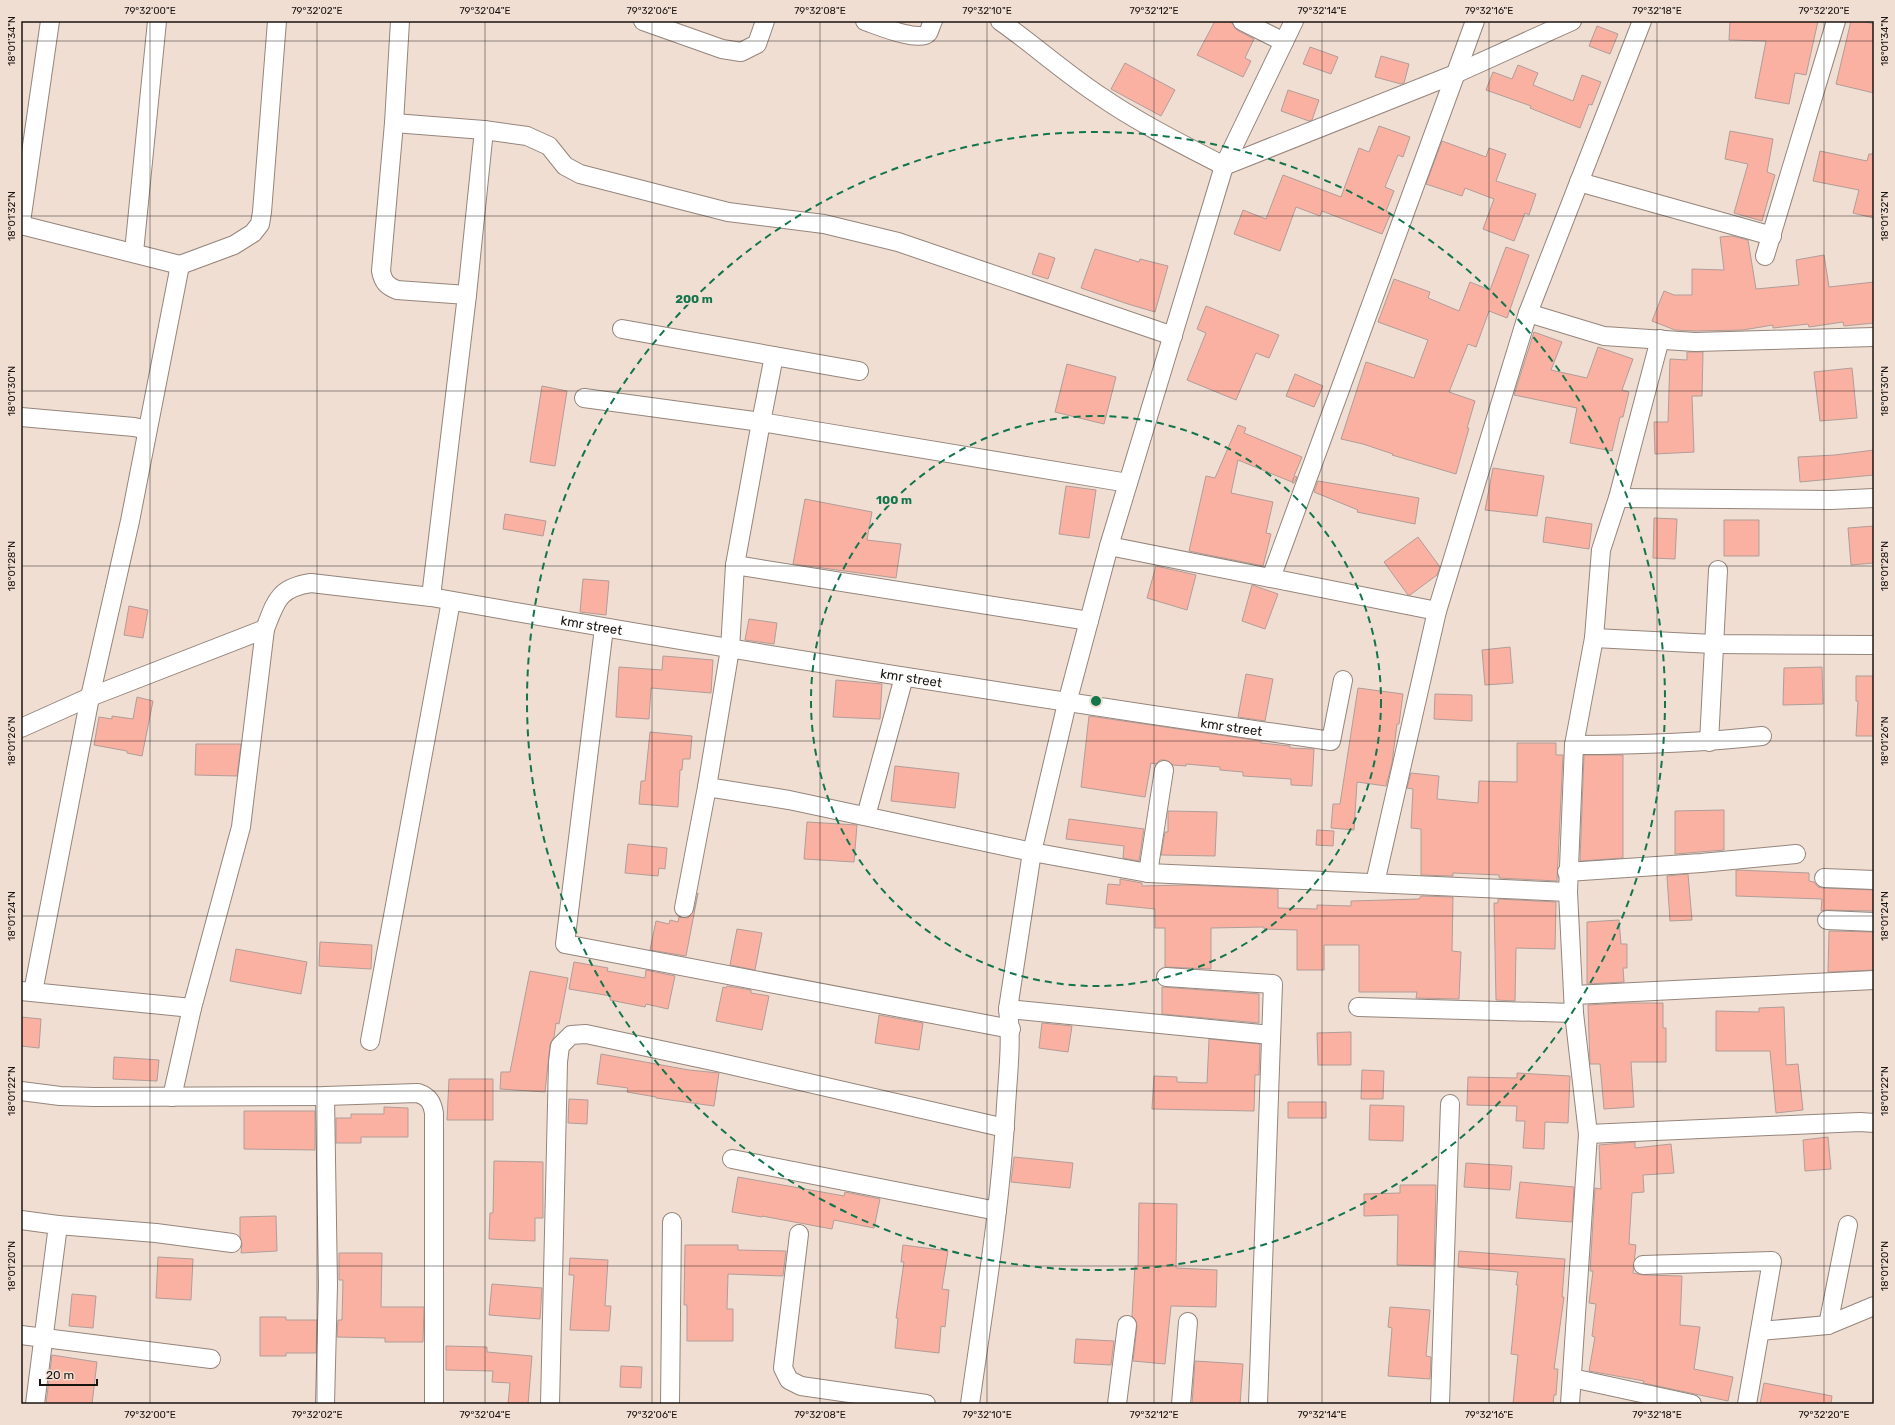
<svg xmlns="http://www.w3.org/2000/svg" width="1895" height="1425" viewBox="0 0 1895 1425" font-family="Rubik,sans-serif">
<rect width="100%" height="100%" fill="#f0ded3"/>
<!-- building -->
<path fill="#fbb1a2" stroke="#b09d98" d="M1215,21H1228L1232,23L1237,30L1254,39L1245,58L1251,61L1243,77L1197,55Z
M1730,21H1818L1806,75L1795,73L1789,104L1755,98L1766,41L1729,40Z
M1851,21H1861L1874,24V93L1836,84Z
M1597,26L1618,34L1610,54L1589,46Z
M1310,47L1338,57L1331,74L1303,64Z
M1381,56L1409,64L1404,83L1401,84L1375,77Z
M1125,63L1175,90L1161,116L1111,89Z
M1518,65L1538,73L1533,85L1573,101L1582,75L1601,82L1592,105L1589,104L1580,128L1530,108L1531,106L1486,90L1493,72L1512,79Z
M1288,90L1319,100L1312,120L1309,121L1281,111Z
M1379,126L1410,137L1403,157L1398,155L1385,187L1394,191L1386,211L1391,213L1382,234L1322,211L1320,216L1296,207L1280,251L1234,234L1243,210L1266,219L1283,175L1341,197L1359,148L1369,152Z
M1730,131L1773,139L1767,172L1775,175L1762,221L1734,213L1748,164L1725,159Z
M1442,141L1486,157L1489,148L1506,154L1496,181L1536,194L1529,215L1525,213L1514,241L1483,229L1494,199L1465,188L1462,196L1426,184Z
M1820,151L1867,161L1869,154H1874V218L1853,213L1859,190L1813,181Z
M1732,236L1748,240L1756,289L1799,285L1796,260L1824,255L1829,287L1874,282V323L1844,326L1843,322L1809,327L1808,324L1773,328V325L1743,330L1695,331L1675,330L1652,321L1664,291L1674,295H1692V269L1724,270L1720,237Z
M1506,247L1529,255L1507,318L1489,311L1476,347L1468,344L1449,392L1475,401L1467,428H1469L1456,474L1392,455L1393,454L1363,444L1341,439L1366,362L1414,378L1428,340L1378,322L1394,279L1430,292L1428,298L1459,311L1470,282L1490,290Z
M1095,249L1139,262L1140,259L1168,266L1155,312L1128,304L1081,288Z
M1039,253L1055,258L1048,279L1032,274Z
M1206,306L1279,335L1269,358L1256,353L1236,400L1187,380L1206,333L1197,329Z
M1534,332L1562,342L1551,370L1587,378L1598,347L1633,359L1622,390L1629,392L1623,417H1620L1612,451L1570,443L1577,408L1514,395Z
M1687,352H1703L1702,396H1692L1694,452L1655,454L1654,422H1668L1670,359L1687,360Z
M1067,364L1116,377L1104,424L1055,412Z
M1852,368L1857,418L1820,421L1814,372Z
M1295,374L1323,386L1314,407L1286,396Z
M542,386L567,391L555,466L530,462Z
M1238,425L1246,428L1244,433L1302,457L1294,476L1297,477L1294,483H1292L1294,477L1292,482L1238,460L1231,493L1273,502L1266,533L1271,534L1263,566L1189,551L1206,476L1215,478Z
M1874,450V475L1800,482L1798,457L1835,455Z
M1493,468L1544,476L1537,516L1485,510Z
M1318,481L1419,498L1415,524L1357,512L1358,510L1314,492Z
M1066,486L1096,490L1089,538L1059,534Z
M805,499L872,512L867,540L901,544L896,578L793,564Z
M505,514L546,521L543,536L503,529Z
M1546,517L1592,524L1589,549L1543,542Z
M1654,518L1677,519L1675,559L1653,558Z
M1724,520H1759V556H1724Z
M1874,526V563L1851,565L1848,528Z
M1418,537L1440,567L1437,575L1410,595H1408L1384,562Z
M1156,566L1196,575L1187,610L1147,598Z
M583,579L609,581L606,615L580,612Z
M1252,585L1278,594L1265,629L1242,621Z
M129,606L148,610L143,638L124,635Z
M749,619L777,623L774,644L745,640Z
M1510,647L1513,683L1485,685L1482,650Z
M663,656L713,660L711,693L651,688L649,719L616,717L619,667L662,670Z
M1822,667L1823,704L1783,705L1784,668Z
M1246,674L1273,679L1265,721L1238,717Z
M1856,676H1874V736H1856L1858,701H1856Z
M836,680L882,684L880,719L833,717Z
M1358,688L1403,694L1399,724H1397L1392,763L1386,786L1357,782L1354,830L1331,828L1333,804H1340Z
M1435,694L1472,695V721L1434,719Z
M137,697L153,701L142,756L127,753V751L94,745L99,717L112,719V716L133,719Z
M1089,716L1261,741V743L1290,746V748L1314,749L1312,786L1291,785V779L1243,776V772L1220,770V767L1186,764V766L1173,765L1165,760H1160L1156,764L1151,763L1145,797L1081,787Z
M650,732L692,736L690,759H683L682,770H680L678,807L639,804L641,781H645Z
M1517,743H1556V755H1563L1557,881L1499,878V875L1453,873V876L1421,875V829L1411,828L1413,789L1407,788L1411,773L1439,776L1437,799L1478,803L1479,781L1517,782Z
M196,744H241L237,776L195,775Z
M1584,755H1623V858L1580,861Z
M895,766L959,773L955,808L891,801Z
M1724,810V850L1675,854V811Z
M1168,811L1217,812L1215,856L1161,855L1165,832H1168Z
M1069,819L1144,829L1139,861L1123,858L1124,846L1066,839Z
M807,822L857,825L854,862L804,859Z
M1317,830L1334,831L1333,846L1316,845Z
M628,844L667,848L665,869L659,868L658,876L625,873Z
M1736,870L1809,873V881L1814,882L1818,887L1823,888L1874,890V911L1827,910L1821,911L1822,899L1736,896Z
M1688,874L1692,920L1670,921L1667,876Z
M1120,879L1142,883V886L1187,885L1278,889V908L1317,909V905L1351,906V901L1419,899L1421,896L1453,897L1452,951L1461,952L1459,999L1416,998L1417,992H1359V945H1324V970H1297V930L1264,929V927L1211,928V969L1165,967V928H1155V909L1106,904L1108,884L1120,885Z
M698,893L686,956L650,950L656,921L669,924L670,920L678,922L679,917L688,918L694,910Z
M1498,899L1556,902L1555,949L1516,948L1515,1001L1496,1000L1494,903H1498Z
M1619,920L1621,944H1627V968H1623L1624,982L1587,984V922Z
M737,929L762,933L755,970L730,965Z
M1829,931L1874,932V970L1828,972Z
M320,942L372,945L371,969L319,966Z
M236,949L307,962L301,994L230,981Z
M574,962L608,968L607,971L645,978L646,970L675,976L668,1009L646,1004L645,1007L610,1000L611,996L569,989Z
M530,971L568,978L559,1024L556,1023L554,1037L550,1045L545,1092L500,1089L501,1072H510Z
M727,986L751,990V993L769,996L762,1030L716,1021L723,987L726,988Z
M1162,987L1259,994V1023L1162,1014Z
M1624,1003H1663V1028H1666V1062H1631L1634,1107L1604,1109L1600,1064H1590L1588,1005Z
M1784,1007L1786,1065L1798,1064L1803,1110L1776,1113L1770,1051H1716V1011L1759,1012V1008Z
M879,1015L923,1023L919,1050L875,1043Z
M21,1017L41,1019L39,1048L21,1046Z
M1042,1023L1072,1026L1068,1052L1039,1048Z
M1351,1032V1065H1318L1317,1033Z
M1209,1039L1260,1044L1259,1075H1255L1254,1111L1152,1109L1154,1076L1177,1077V1082L1207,1083Z
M601,1054L689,1070L719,1073L714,1106L656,1098V1097L627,1092L628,1088L597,1084Z
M114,1057L159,1060L157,1081L113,1079Z
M1362,1070L1384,1071L1383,1099H1361Z
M1517,1073L1570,1076L1568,1123L1545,1122L1544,1149L1523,1148L1525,1121H1516L1517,1106L1467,1105L1468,1077L1517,1078Z
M449,1079H493V1120H447Z
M569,1099L588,1100L587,1124L568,1123Z
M1288,1102H1326V1118H1288Z
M1370,1105L1404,1106L1403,1141L1369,1140Z
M384,1107L408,1108V1137H361V1143H336V1118H351V1114H384Z
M244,1111H315V1150L244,1149Z
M1828,1137L1831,1169L1805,1171L1803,1140Z
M1635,1142V1148L1671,1144L1674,1173L1643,1175L1644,1192L1632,1193L1629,1244L1636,1245L1633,1273L1643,1275L1682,1276L1680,1325L1700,1327L1694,1369L1733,1377L1728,1401L1643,1383L1644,1381L1589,1371L1595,1337L1592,1336L1596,1304L1589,1303L1593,1271H1590L1595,1188L1601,1189L1599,1145Z
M1014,1157L1073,1163L1070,1188L1011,1182Z
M494,1161L543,1162V1218H535V1241L489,1239L490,1213H493Z
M1466,1163L1512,1166L1510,1190L1464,1187Z
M738,1177L844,1196L845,1192L880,1199L874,1228L834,1220L832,1229L762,1216V1217L732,1212Z
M1520,1182L1574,1187L1572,1222L1516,1218Z
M1400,1185H1436L1434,1266L1397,1265L1398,1215L1364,1216V1194L1400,1193Z
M1139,1203L1177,1204L1176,1268L1217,1270L1216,1307L1171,1306L1165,1364L1133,1361L1137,1326L1136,1321L1132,1316L1135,1266H1138Z
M276,1216L277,1251L241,1253L242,1244L240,1237V1217Z
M685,1245H738V1250L786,1251L783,1276L728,1274L727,1309H733V1341H687V1305H684Z
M903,1245L948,1251L942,1289L949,1290L945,1327L941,1326L939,1353L895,1348L898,1318H896L904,1262H901Z
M1459,1251L1565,1259L1562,1297H1564L1554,1369H1558L1556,1395H1554L1553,1404H1513L1518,1355L1511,1354L1518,1285H1516L1518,1272L1458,1267Z
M339,1253H382L381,1307H424L423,1342H385V1338L337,1337L338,1320H342L343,1280H339Z
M158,1257L193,1259L191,1300L156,1298Z
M570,1258L608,1260L605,1306H611L609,1331L570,1330L574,1275H569Z
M492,1284L542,1288L540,1319L489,1315Z
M72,1294L96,1296L93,1328L69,1326Z
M1390,1307L1430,1310L1426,1356L1431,1357L1430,1379L1388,1376L1392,1328L1388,1327Z
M260,1317H286V1320H317L316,1353H286V1356H260Z
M1076,1339L1114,1341L1111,1365L1074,1363Z
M446,1346L487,1347V1352L532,1356L528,1404H508L510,1383L492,1382L493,1371L446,1370Z
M52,1355L97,1362L92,1404H46Z
M1195,1361L1243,1364L1240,1404H1192Z
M621,1366L642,1367L641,1388L620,1387Z
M1764,1383L1832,1396L1831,1404H1760Z"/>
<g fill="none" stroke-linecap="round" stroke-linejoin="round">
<!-- minor casing -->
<g stroke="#95857b" stroke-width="20">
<g id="minor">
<path d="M400,21L394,123L381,271C383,282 387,286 397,290L467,295"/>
<path d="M643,21L722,49L741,52L757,44L765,21"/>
<path d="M865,21C877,25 919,43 928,33C930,30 931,24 933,21"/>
<path d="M1000,21C1034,45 1065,73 1100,96C1139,123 1182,144 1224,166L1455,74L1572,21"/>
<path d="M1242,21L1284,42"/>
<path d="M394,123L484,130L527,136L549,146L565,166L580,174L728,212L824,224L898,242L1173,336"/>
<path d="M1579,182L1772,236"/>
<path d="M21,222L50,21"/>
<path d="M21,225L180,265L234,245L253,233L260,224L262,212L277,21"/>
<path d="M134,252L157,21"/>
<path d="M1765,256L1836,21"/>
<path d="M1528,313L1604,336L1695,342L1874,337"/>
<path d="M622,329L859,371"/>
<path d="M584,398L761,422L774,356"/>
<path d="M21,417L134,427L147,430"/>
<path d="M1618,498L1831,500L1874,498"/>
<path d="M1109,546L1437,611"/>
<path d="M735,565L1089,621"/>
<path d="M1271,578L1475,21"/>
<path id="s1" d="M431,597C730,650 1030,698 1331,741L1343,680"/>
<path d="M604,628L565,944L1011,1029"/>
<path d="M1594,638L1713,644L1874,645"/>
<path d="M21,728L90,697L265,629"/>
<path d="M1709,742L1718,570"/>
<path d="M1574,745L1594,638L1601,550L1618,498L1660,339"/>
<path d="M707,787L789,800L1032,852L1148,873L1568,892"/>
<path d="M866,816L904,677"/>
<path d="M1567,872L1701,863L1796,854"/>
<path d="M1148,873L1164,770"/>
<path d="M1824,878L1874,880"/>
<path d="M1375,883L1437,611L1528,313L1642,21"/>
<path d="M684,908L707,787L730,649L735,565L761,422L1128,483"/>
<path d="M1827,920L1874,922"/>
<path d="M1166,977L1273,984L1258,1404"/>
<path d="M21,991L192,1008L172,1097"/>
<path d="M33,992L90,697L130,521L180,265"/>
<path d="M1574,995L1874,980"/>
<path d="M1358,1007L1574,1013"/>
<path d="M192,1008L241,827L265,629C276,601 278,588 311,583L431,597L467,295L484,130"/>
<path d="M1008,1009L1271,1035"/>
<path d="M370,1041L451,601"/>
<path d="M21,1091L60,1096L95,1097L325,1096L418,1093C429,1097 432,1102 434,1113V1404"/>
<path d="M325,1096L328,1285L325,1404"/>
<path d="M1588,1134L1860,1122L1874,1123"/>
<path d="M732,1159L997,1211"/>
<path d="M21,1220L58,1225L35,1404"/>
<path d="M58,1225L156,1233L232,1243"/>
<path d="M799,1234L783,1368L789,1380L801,1386L926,1404"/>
<path d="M1643,1265L1772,1261L1747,1404"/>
<path d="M1828,1325L1848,1225"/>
<path d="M1760,1331L1828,1325L1874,1306"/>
<path d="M21,1335L211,1359"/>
<path d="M1572,1378L1692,1404"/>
<path d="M550,1404L558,1062L560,1046L571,1035L586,1034L717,1062L1005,1128"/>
<path d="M670,1404L672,1222"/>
<path d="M970,1404C984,1305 1001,1206 1006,1106C1008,1073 1012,1041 1008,1009L1032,852L1067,703L1109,546L1224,166L1294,21"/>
<path d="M1117,1404L1127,1325"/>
<path d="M1181,1404L1188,1322"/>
<path d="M1440,1404L1450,1104"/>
<path d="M1570,1404L1588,1134L1574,1013L1568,892L1574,745C1637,745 1699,743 1762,736"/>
</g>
</g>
<!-- minor -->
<use href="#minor" stroke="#fff" stroke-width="18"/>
</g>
<!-- ticks -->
<path fill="none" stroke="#191310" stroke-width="1" stroke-opacity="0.45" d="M150,21V1404M317,21V1404M485,21V1404M652,21V1404M820,21V1404M987,21V1404M1154,21V1404M1322,21V1404M1489,21V1404M1657,21V1404M1824,21V1404M21,41H1874M21,216H1874M21,391H1874M21,566H1874M21,741H1874M21,916H1874M21,1091H1874M21,1266H1874"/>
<!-- distance rings -->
<g fill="none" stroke="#12754c" stroke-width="2" stroke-dasharray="7 5">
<circle cx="1096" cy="701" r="285"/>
<circle cx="1096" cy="701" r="569"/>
</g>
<g text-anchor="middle" stroke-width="3.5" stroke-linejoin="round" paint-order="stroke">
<!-- street labels -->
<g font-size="13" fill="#191310" stroke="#f0ded3">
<text dy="5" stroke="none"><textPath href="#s1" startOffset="163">kmr street</textPath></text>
<text dy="5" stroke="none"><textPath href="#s1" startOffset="487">kmr street</textPath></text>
<text dy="5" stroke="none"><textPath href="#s1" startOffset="811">kmr street</textPath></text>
</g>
</g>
<circle cx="1096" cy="701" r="6" fill="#12754c" stroke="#f0ded3" stroke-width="2"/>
<g font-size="12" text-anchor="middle" font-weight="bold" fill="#12754c" stroke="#f0ded3" stroke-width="3.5" stroke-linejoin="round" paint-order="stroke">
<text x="694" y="303">200 m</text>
<text x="894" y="504">100 m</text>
</g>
<!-- border -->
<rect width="1895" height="1425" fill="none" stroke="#f0ded3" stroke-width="44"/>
<!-- scale -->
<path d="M40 1379v6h57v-6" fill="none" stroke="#191310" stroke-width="2"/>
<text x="46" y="1379" font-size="12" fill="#191310" stroke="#f0ded3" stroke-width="3" paint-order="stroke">20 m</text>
<rect x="22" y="22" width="1851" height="1381" fill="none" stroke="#191310" stroke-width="1.5"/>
<g font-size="10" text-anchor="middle" fill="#191310">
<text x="150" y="14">79°32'00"E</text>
<text x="317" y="14">79°32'02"E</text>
<text x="485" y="14">79°32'04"E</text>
<text x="652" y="14">79°32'06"E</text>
<text x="820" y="14">79°32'08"E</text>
<text x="987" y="14">79°32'10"E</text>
<text x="1154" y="14">79°32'12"E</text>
<text x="1322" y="14">79°32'14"E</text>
<text x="1489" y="14">79°32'16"E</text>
<text x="1657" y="14">79°32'18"E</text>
<text x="1824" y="14">79°32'20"E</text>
<text transform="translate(11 41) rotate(-90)" y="4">18°01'34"N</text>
<text transform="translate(1884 41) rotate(-90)" y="4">18°01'34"N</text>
<text transform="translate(11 216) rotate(-90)" y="4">18°01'32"N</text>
<text transform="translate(1884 216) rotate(-90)" y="4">18°01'32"N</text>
<text transform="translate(11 391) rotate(-90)" y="4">18°01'30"N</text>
<text transform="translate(1884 391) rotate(-90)" y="4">18°01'30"N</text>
<text transform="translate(11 566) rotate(-90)" y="4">18°01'28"N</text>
<text transform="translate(1884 566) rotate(-90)" y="4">18°01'28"N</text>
<text transform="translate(11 741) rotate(-90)" y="4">18°01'26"N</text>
<text transform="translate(1884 741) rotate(-90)" y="4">18°01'26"N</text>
<text transform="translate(11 916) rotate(-90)" y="4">18°01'24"N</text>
<text transform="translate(1884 916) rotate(-90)" y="4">18°01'24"N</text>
<text transform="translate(11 1091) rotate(-90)" y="4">18°01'22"N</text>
<text transform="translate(1884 1091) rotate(-90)" y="4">18°01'22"N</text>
<text transform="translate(11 1266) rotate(-90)" y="4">18°01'20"N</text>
<text transform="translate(1884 1266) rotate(-90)" y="4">18°01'20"N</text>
<text x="150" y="1418">79°32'00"E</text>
<text x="317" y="1418">79°32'02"E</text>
<text x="485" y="1418">79°32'04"E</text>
<text x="652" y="1418">79°32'06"E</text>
<text x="820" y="1418">79°32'08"E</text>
<text x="987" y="1418">79°32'10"E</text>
<text x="1154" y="1418">79°32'12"E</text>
<text x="1322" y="1418">79°32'14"E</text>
<text x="1489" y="1418">79°32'16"E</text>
<text x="1657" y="1418">79°32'18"E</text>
<text x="1824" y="1418">79°32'20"E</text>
</g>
</svg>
